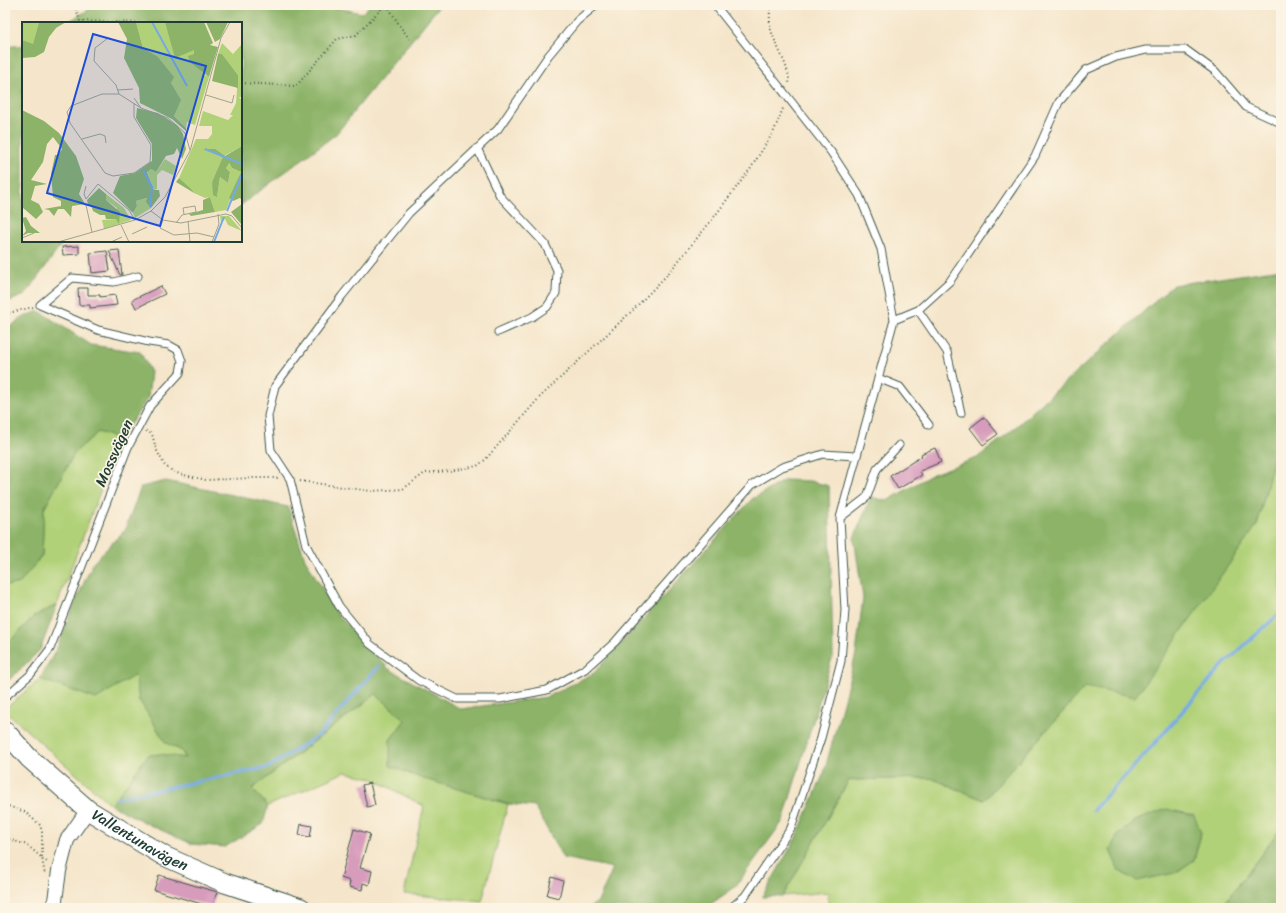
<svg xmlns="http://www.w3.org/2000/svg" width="1286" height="913" viewBox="0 0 1286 913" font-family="Sriracha,sans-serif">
<rect width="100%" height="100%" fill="#fcf5e5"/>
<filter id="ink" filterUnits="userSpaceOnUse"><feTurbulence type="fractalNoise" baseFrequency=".025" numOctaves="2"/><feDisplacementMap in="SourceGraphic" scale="8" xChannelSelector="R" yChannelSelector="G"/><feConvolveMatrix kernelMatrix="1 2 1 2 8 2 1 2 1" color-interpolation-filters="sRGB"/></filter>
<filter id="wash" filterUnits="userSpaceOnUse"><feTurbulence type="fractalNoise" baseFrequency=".012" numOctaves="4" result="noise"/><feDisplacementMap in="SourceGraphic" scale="16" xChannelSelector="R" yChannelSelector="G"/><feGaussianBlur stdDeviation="0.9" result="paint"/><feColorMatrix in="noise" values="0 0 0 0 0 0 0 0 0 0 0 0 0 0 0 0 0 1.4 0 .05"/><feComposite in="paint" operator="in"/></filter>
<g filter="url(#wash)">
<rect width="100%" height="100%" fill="#f5e6cb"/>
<!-- green -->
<path fill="#b1d178" stroke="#688756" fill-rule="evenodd" d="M1281,431V828L1221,908H828V892L783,896L849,780L931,778L984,800L1085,687L1257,525ZM1201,833L1194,860L1175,873Z
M98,432L120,439L57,605L33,617L5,647V586L20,583L42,555L44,509L75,452Z
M135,675L139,700L166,743L182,751L185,759L161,754L148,755L111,805L7,713L6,708L40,679L96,698Z
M376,694L405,720L390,740L418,777L508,804L482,901L404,894L424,806L371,778L345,772L268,806L252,789Z"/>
<!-- forest -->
<path fill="#8cb368" stroke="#56784e" d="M97,5H322L362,13L370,5H440L336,134L241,205V23H66Z
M23,45V241H64L25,295L5,303V47Z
M1281,269V431L1257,525L1135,697L1085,687L984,800L931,778L849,780L783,896L762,897L795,840L824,773L856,654L863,598L854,538L871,497L887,501L933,474L977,458L1009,433L1173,285Z
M39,311L91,345L140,352L151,372L148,398L120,439L98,432L75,452L44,509L42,555L20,583L5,586V358L12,354L5,330L24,317Z
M785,480L810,481L829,486L833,655L783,821L735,887L705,908H588L598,902L613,868L563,858L535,807L508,804L418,777L390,766V740L405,720L376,694L252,789L268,806L263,824L225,847L192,844L152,826L111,805L148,755L161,754L185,758L182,751L166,743L139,700L135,675L96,699L40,679L57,648L76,600L93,563L125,530L141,487L166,481L288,507L305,559L338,615L389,669L461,709L547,697L594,673L752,499Z
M57,605L40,650L6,683H5V647L33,617Z
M1166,809L1194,815L1201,833L1194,860L1175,873L1137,881L1119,871L1110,850L1118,834L1137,820Z
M1281,828V908H1221Z"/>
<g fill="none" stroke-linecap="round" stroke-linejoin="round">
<!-- stream -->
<path stroke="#76aae3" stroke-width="3.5" d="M117,798L269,767L319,735L379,666
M1093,810L1139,761L1224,664L1281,612"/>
</g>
<g id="blocks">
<!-- building -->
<path fill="#d79bbc" d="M79,246V254L63,255L62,247Z
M119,250L122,275H120L109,251Z
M107,251L110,271L92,273L90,253Z
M161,286L165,294L136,308L132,300Z
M78,288H88V295H100V297L115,295L117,305L90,308V305H79Z
M984,417L998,434L983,445L970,428Z
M935,448L941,462L920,471L922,475L898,489L890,476L922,456L921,454Z
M370,783L375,805L367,807L362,785Z
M301,824L312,826L310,837L299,835Z
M354,829L370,834L360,868L372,871L369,885L363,883L362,890L349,887L350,881L341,878Z
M159,875L217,892L212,907L154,890Z
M552,877L563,881L559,898L547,895Z"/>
</g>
</g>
<g filter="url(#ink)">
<use href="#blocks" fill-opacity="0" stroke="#3f564b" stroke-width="1"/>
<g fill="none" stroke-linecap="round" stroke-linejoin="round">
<!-- lane casing -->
<g stroke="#3f564b" stroke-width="9">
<path id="lane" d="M596,5L577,21L548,56L498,129L409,213L342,296L275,386L268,416L271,450L290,479L306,545L339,606L370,644L418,680L457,699H500L547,690L585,669L615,642L752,485L782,467L823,454L856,456
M715,5L831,152L859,195L881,249L894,320L840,518L845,610L841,661L821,738L791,828L745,896L731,908
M477,148L500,196L545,244L557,270L556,293L547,307L532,317L498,332
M918,310L947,352L961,413
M894,320L918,310L950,281L1035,156L1059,102L1086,70L1116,57L1146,50H1186L1215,71L1246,107L1281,123
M878,378L900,387L929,425
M840,518L867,497L877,469L899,445
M5,697L31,674L50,649L128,447L150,406L180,373L182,361L178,350L169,345L149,342L98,330L40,305L72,278L114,282L138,276
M258,908L261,895"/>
</g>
<!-- street casing -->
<g stroke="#3f564b" stroke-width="16">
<path id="street" d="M54,908L59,871L67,840L88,810"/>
</g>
<!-- secondary casing -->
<g stroke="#3f564b" stroke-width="21">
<g id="secondary">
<path id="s1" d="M5,731L29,758L88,810L164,856L225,883L301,908"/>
</g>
</g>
<!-- path -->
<path stroke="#3f564b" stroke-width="2" stroke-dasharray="1 3" stroke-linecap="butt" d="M75,5L80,21L143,23
M387,5L400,26L411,41
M770,5C770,13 769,23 771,30C775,45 791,69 789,84
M241,83L296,86L337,39L356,35L385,5
M5,307L6,314
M5,314L33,307
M146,431L152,434L156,449L165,466L176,473L206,480L253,478H278
M300,481L371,491L403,489L425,473L449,471L477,466L485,460L540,397L633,310L667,275L711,221L751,168L774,131L784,106
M5,807L8,806L25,812L40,825L42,832V858L45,875
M5,838L27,845L48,863"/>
<!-- lane -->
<use href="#lane" stroke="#fff" stroke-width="7"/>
<!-- street -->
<use href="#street" stroke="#fff" stroke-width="14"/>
<!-- secondary -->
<use href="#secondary" stroke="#fff" stroke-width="19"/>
</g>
</g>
<g text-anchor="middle" stroke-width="3.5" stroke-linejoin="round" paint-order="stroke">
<!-- street labels -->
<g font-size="15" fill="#1f3d34" stroke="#fcf5e5">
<text transform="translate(114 453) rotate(-66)" y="5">Mossvägen</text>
<text dy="5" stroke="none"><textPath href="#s1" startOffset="175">Vallentunavägen</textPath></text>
</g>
</g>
<!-- overview -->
<g transform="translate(22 22)">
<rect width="220" height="220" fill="#f5e6cb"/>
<path d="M0,0H17L11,23L0,18ZM114,0H143L150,17V26L172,28L173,41L182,52L187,55L173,103L165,100L164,106L152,94L155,83L149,61L135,34L121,26ZM200,21L211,32L220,22V75H217L220,79V124L202,134L184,126L202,135L190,160L195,175L198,155L206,161L208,150L204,146L206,140L210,146L219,150L204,188L193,190L188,175L183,176L172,171L157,156L174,117H186L190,112V104H177L181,89L206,98L211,93H208L214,81L216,53L200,32H196ZM143,137L154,144L151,153L140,148L135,153V167L132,168L125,149L129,147L134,150ZM84,172L102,186L109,198L82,207L80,198L94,197L95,186L84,178ZM126,176L129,186L113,196L111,191L115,184L114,179ZM198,194H207L220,209L206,203L203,197L199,200Z" fill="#b1d178"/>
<path d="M17,0H44L34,6L27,15L22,30L13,35L0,36V18L11,22ZM96,0H114L121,26L135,34L152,55L149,61L159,78L152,94L164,106V109L150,97L118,81L117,66L102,36L105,17ZM143,0H182L191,21L188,23L196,25L187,55L168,40L166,34L172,32V28L153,36ZM184,0H206L198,17L193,20ZM196,32H200L216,53V66L190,59ZM115,86L136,91L155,103L161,112L164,127L160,137L155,126L152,132L144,134L134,150L129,147L125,150L132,168H137L138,174L129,186L124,180L125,176L114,179L115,184L111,191L91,171L98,154L113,151L130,139V122L114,96ZM0,88L22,99L37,111L54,134L62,157L57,172L63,182L50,184L49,195L42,187H36L32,194L27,188L22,187L39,184V179L31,175L29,152L33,133H36L40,127L31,115L25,122L21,140L9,158L25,162L13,164L9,178L17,182L21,190L14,197L0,185ZM220,124V178L218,176L211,179L207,176L219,150L210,146L207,141L204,146L208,150L206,161L198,155L195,175L191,173L190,160L201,135L181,127H193L203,134ZM157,156L169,167L172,171L154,160ZM77,166L84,172V178L98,190L97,202L94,197H84L83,193H78L71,189L69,183H66L65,178ZM188,175L193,190L169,194L167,192L181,188V178ZM220,182V203L209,190ZM4,195L9,204L18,211H6L0,214L4,209L0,196Z" fill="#8cb368"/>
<path fill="none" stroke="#76aae3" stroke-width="2" d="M130,0L165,64M183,127L220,142M121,148L130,165L128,185M205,189L220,152M192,220L202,195"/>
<path fill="none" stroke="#9fa28f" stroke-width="1" d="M86,16L73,26L72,39L94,63L97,72M96,68L111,67M184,73L210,81L212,73M112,76L119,86M112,81V95L129,123L128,140L112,151L91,154L83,151L48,101L45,90L49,84L80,72H97L119,86L146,96L163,111L168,128M60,117L78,112L83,114L84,121M64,164L62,172L64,177M64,177L76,162L107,188L113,198M64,183L70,210M129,189L141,198L159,201L204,192L210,194L220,206M141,198L138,206L152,213L175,211L192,215M166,199L168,220M154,201L160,193L174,190L173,184L161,186L162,192M99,203L107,220M110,212L125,205M0,216L12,211M36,220L113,198L129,189L143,175L168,129L199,16L208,0M89,220L100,215M190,220L197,202L196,192"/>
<path fill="#1d4ed8" fill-opacity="0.15" stroke="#1d4ed8" stroke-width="2" d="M71,12L184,44L138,204L25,171Z"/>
<rect width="220" height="220" fill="none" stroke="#1f3d34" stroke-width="2"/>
</g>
<!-- margin -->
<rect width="1286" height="913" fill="none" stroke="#fcf5e5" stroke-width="20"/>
</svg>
